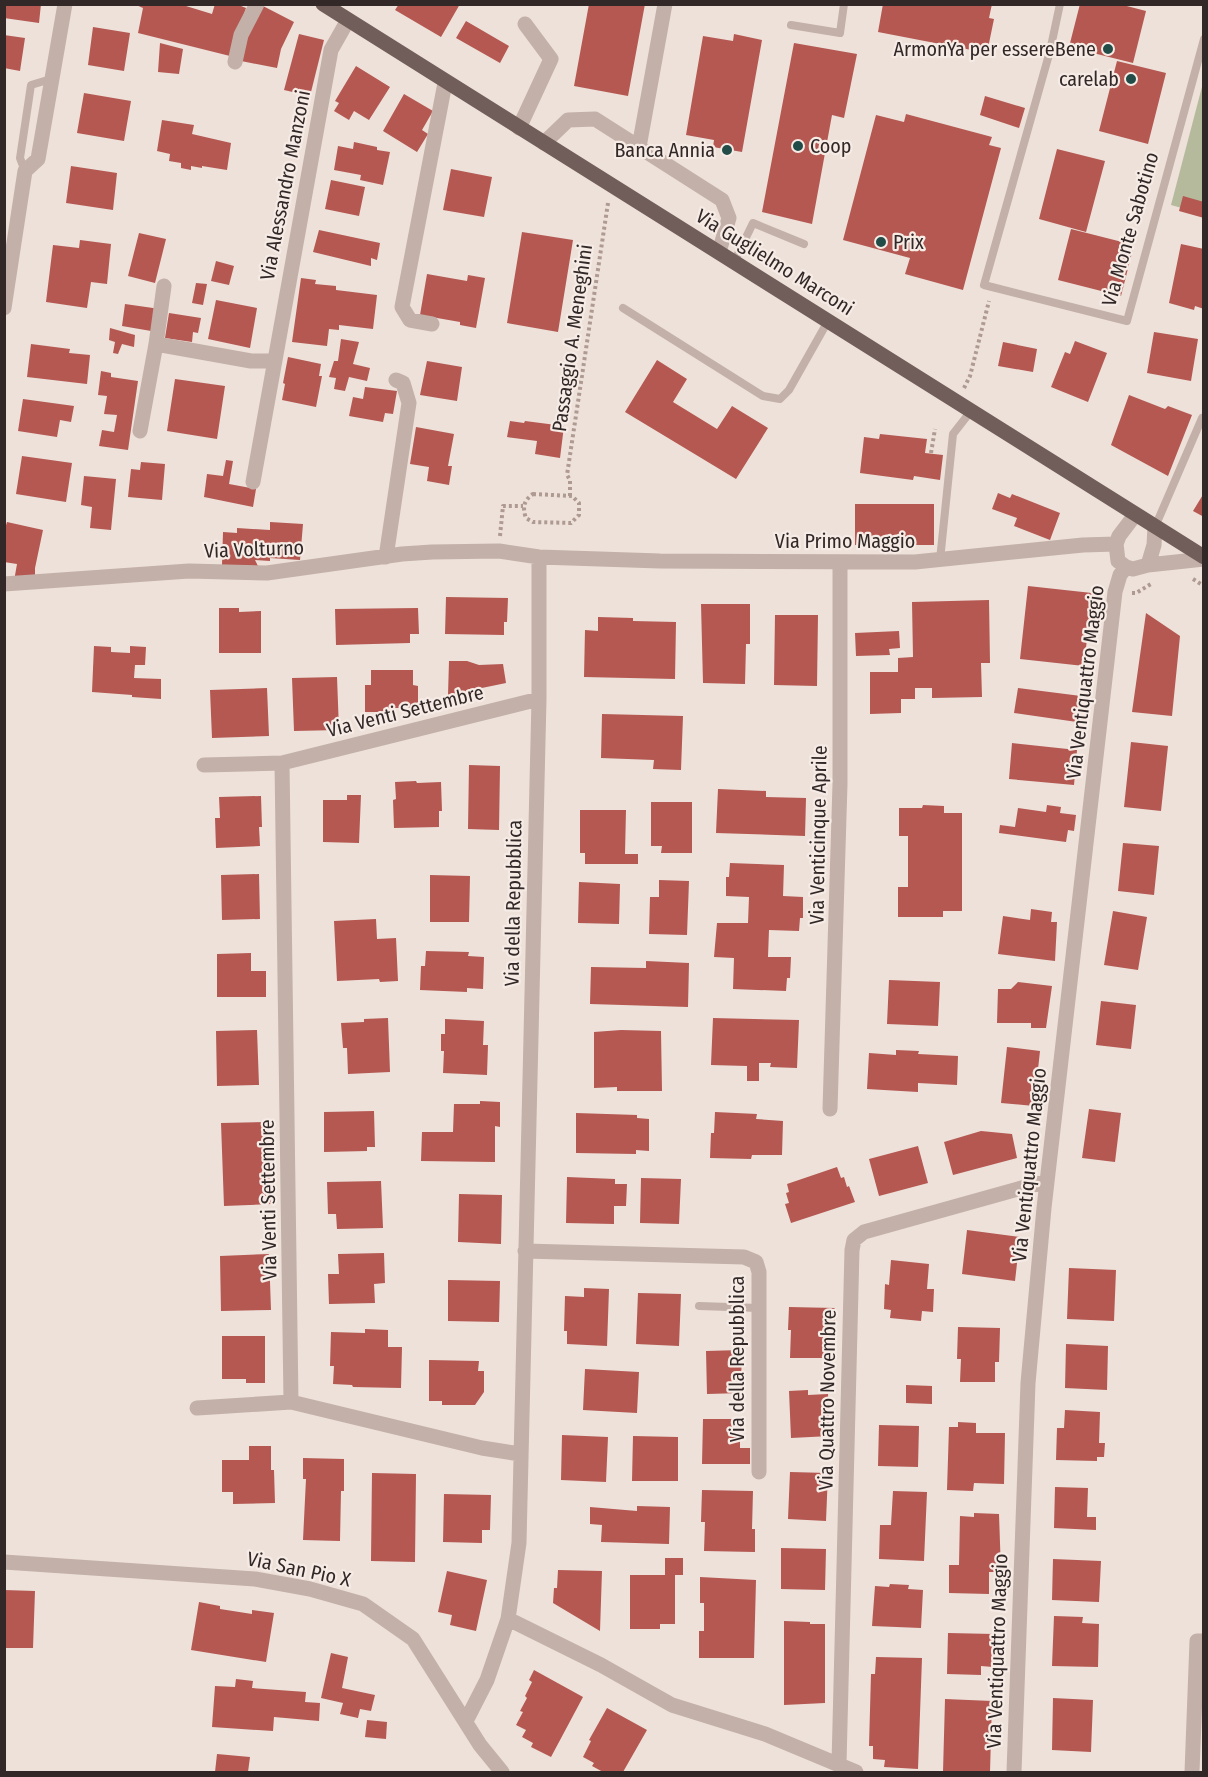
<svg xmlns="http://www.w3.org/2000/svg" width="1208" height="1777" viewBox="0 0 1208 1777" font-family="'Fira Sans Condensed',sans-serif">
<rect width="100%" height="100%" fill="#ede1da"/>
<!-- green -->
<path fill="#b5ba9c" d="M1203,83V214L1171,205Z"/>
<!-- building -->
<path fill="#b45851" d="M4,4H41L39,23L4,18Z
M134,4H187L186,6L212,14L215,4H236L246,8L230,56L138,33L143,8Z
M399,4H460L441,37L395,10Z
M589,4H645L628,96L574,86Z
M883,4H992L989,18L994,19L987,53L878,32Z
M1080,4H1119L1146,11L1133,63L1069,47Z
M263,6L294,22L281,49L277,68L241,61L245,40Z
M466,21L509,46L500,63L456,38Z
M93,27L130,33L124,71L88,65Z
M299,34L324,40L310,96L284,90Z
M734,34L762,40L742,152L713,147L714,140L686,135L703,36L733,41Z
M4,35L25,38L20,71L4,68Z
M160,43L183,49L179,74L158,72Z
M794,43L857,54L844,118L832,115L812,224L762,212Z
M1117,61L1166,73L1148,144L1099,131Z
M356,66L390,87L369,120L354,111L349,120L334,111L339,103L335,101Z
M84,93L131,101L124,141L77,133Z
M404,94L433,111L422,130L428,134L417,152L383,131Z
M985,96L1025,108L1019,128L980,115Z
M906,114L992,137L989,145L1001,148L963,290L905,274L910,258L843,240L876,115L904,122Z
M162,120L194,125L192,134L231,143L227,170L202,166V168L191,166V170L181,168V163L169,161L170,154L157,151Z
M354,142L377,147V150L390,152L383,185L360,180L361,175L334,170L338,146L353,149Z
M1057,149L1105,161L1086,232L1039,219Z
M71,166L117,173L113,210L66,203Z
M451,169L492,177L484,217L443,210Z
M331,180L365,187L359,216L325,209Z
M1183,196L1204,202V218L1179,211Z
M1071,229L1134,245L1121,296L1058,280Z
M319,230L380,243L377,260L371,258V266L313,252Z
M522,232L573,240L558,332L507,323Z
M139,233L166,239L155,283L128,276Z
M80,240L111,244L107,284L91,282L87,308L46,302L53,245L79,248Z
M1181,244L1204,249V309L1195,306L1194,310L1169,303Z
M216,261L234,266L229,285L211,281Z
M427,274L467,281L468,275L485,278L476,328L460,325V322L420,315Z
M301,278L316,280L315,284L336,286V290L377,295L373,329L339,325V330L329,329L327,346L292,342Z
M196,283L207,284L203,305L192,303Z
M216,300L257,308L250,348L208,339Z
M125,304L160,309L157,332L122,326Z
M169,313L201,318L198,333L193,332L192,342L165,338Z
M110,328L135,335L134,347L122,344L118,354L113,353L115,342L109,340Z
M1154,332L1198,339L1191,381L1147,373Z
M341,339L359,342L353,364L370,368L367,381L349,377L345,391L334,389L336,378L329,377L334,361H338Z
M1075,341L1107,353L1088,402L1051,387L1065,352L1070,354Z
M1003,342L1037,349L1033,372L998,366Z
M31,344L70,349L69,353L90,355L87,384L27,377Z
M288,357L321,364L319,376H322L316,407L282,400L285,384L283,383Z
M657,360L687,379L673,402L717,429L732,406L768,428L736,479L625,412Z
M427,361L462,367L457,401L420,395Z
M101,371L111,373V377L138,381L128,450L99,446L102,430L114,432L117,415L104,414L107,396L98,395Z
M175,379L225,386L217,439L167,431Z
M365,387L397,391L393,414L385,413L383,422L349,416L353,397L363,399Z
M1129,395L1165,409L1168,406L1192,415L1168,476L1111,445Z
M23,399L74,406L71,422L60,420L57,437L18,431Z
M510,421L524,423L525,421L564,426L560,458L535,454L537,441L507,437Z
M416,427L454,434L448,466H452L449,485L427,481L429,467L410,464Z
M880,434L927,439L925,453L943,455L940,480L914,476L913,480L860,473L864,437L879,439Z
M22,456L72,463L66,502L16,494Z
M226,460L233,461L229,484L256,489L253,507L204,497L207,474L223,476Z
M141,462L165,464L162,500L128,497L131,469L140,470Z
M84,476L116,479L111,530L90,528L92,507L81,505Z
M998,493L1010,498L1012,494L1060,513L1050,540L1014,526L1017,518L992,509Z
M1204,493V517L1193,511Z
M855,504H934V545H855Z
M7,522L43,530L35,568V580L14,581L17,564L4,562V532Z
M270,522L303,524L300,560L270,558V561L255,560L258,566L222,565L223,532L237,533V528L270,530Z
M1028,586L1092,593L1084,666L1020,659Z
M446,597L508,598L507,622H504V635L445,634Z
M989,600L990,663H981L982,697L932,698V688H915V699H901V713L870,714V672H898V658L913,657L912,602Z
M701,604H750V644H746L745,684L703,683Z
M219,608H239V612L261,611V653H219Z
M418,608L419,634H410V643L336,645L335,609Z
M1146,613L1180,636L1172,716L1132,712Z
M775,615H818L817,686L774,685Z
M598,617L633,618V621L676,622L675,679L584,677L585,630L598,631Z
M899,631L900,648L889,649L890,655L856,656L855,633Z
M94,646L111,647V652L130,653V646L146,647L145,665H135L134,678L161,679V699L132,697V695L92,692Z
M449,661H467L479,665L503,664L506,683L448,695Z
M371,670H413V685L418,686V708H392V712H365V685H371Z
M337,677L339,730L294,731L292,678Z
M267,688L269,736L212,738L210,690Z
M1018,688L1081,696L1077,722L1014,713Z
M602,714L683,716L681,770L653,769L654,760L601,758Z
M1131,742L1168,746L1161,811L1124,807Z
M1012,743L1077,750L1074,785L1009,779Z
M469,765L500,766L499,830L468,829Z
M416,781L417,783L441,782L442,811H439V827L394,828L393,800L396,799L395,782Z
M718,789L766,791V797L806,798L805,836L716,833Z
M347,795H361L359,843L323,842V800H347Z
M261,796L262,827H259L260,846L216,848L215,818H220L219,797Z
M651,802H692V853H661L662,846H651Z
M923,805L944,806V813H962V911H943V917H898V887H908V836H899V808H922Z
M1047,805L1061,807L1060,813L1076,815L1074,831L1068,830L1066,842L999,833L1000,825L1015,827L1018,808L1046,812Z
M580,810H626L625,854H638V864H585V853H580Z
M1123,843L1159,846L1154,895L1118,891Z
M730,863L784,865L783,896L803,897V918H800L799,931L769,930L768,957H791L790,978H787L786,991L733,989L734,958L714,957L717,923H748L749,897L726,896V877H729Z
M259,874L260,919L222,920L221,875Z
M430,875L470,876L469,922H430Z
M659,880L689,881L687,935L649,934L650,897H659Z
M579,882L620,884L619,924L578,923Z
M1031,909L1052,912L1051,922H1057L1055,961L998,954L1003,916L1030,920Z
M1113,911L1147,917L1138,970L1104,965Z
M376,919L377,939L396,938L398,981L380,982L379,979L337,981L334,921Z
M426,951L469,952L468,956L484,957L483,989L467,988V992L420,990L421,966H425Z
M251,953V971H266V997H217V954Z
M646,961L689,963L688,1007L590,1004L591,967L646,968Z
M889,980L940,982L938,1026L887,1024Z
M1018,982L1052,986L1046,1028H1031V1023H997L998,989H1011Z
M1101,1001L1136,1005L1131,1049L1096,1045Z
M388,1018L390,1072L348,1074L347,1048H343L341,1023L364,1022V1019Z
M713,1018L799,1020L797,1068L770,1067L771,1063H759V1081H747V1066L711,1065Z
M445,1019L484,1021L483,1045H488L487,1075L443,1073L444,1051H441V1034H445Z
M257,1030L259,1085L217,1086L216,1031Z
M621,1030L661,1031L662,1091H617V1087L594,1088V1032Z
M1007,1047L1040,1051L1034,1106L1001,1103Z
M896,1050L919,1051L918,1054L958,1056L957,1085L918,1083V1092L867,1089L869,1053L896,1055Z
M480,1101L500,1102V1127L495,1126V1162L421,1161L422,1132H453L454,1104H480Z
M1089,1109L1121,1113L1115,1162L1082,1158Z
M374,1111L375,1147H367V1151L324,1152V1112Z
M715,1112L757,1114L756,1119L783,1121L782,1155H752L751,1159L710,1158L711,1133H714Z
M576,1113L637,1115V1118L649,1119V1151L636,1150V1154L576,1153Z
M268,1122L271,1204L224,1206L221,1123Z
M981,1131L1012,1134L1017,1158L953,1175L944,1142Z
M918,1146L928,1183L879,1196L869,1159Z
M837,1167L841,1178L844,1177L847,1187L849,1186L855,1202L791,1223L785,1204L789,1203L786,1193L789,1192L787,1184Z
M567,1177L615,1179V1184H627L626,1206H614V1224L566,1223Z
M641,1178L681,1179L679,1224L640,1223Z
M381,1181L383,1228L337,1229L336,1214H328L327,1182Z
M459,1194L502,1195L501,1244L458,1242Z
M967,1230L1020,1237L1015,1281L962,1274Z
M384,1253L385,1283L374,1284L375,1303L329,1304L328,1274H339L338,1254Z
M269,1254L271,1310L221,1311L220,1256Z
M891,1260L929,1264L927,1289H934L933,1312L922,1311L921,1321L890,1318L891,1310L884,1309L885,1284L889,1285Z
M1069,1268L1116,1270L1114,1321L1067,1319Z
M448,1280L500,1281L499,1322L448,1321Z
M584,1288L609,1289L607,1346L567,1344V1331H564L565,1296L584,1297Z
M638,1293L681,1294L679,1346L636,1344Z
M789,1307L835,1308V1336H830V1358H790L791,1330H788Z
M958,1327L1000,1328L999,1362H995V1382H960L961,1359H957Z
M365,1329L388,1330V1347H402L401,1388L353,1387L352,1385L333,1384L334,1366H330L331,1332L365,1333Z
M222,1336H265V1383H246V1379H222Z
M1066,1344L1108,1346L1107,1390L1065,1388Z
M741,1350L742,1393L707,1394L706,1351Z
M429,1360L479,1361L478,1371H484V1392L475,1405H442V1401H429Z
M585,1369L639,1372L637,1413L583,1410Z
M906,1385L932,1386V1404L906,1403Z
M808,1390V1395L828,1394L830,1436L791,1438L789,1391Z
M1065,1410L1100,1412L1099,1443H1105L1104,1457H1097V1461L1056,1460L1057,1428H1064Z
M703,1419H740V1448H750V1464H702Z
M958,1422L976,1423V1433H1005L1004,1484L974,1483L973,1491L947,1490L949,1427H958Z
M879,1425L919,1426L918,1467L878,1466Z
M562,1435L608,1437L606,1482L561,1480Z
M633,1436L678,1437V1481H632Z
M249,1446H271V1470H274L275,1503L233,1504V1492H222V1460H249Z
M303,1458L344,1459V1491H341L340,1541L303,1540L306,1479H303Z
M790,1472L828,1473L826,1521L788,1519Z
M372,1473L416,1474L415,1562L371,1561Z
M1055,1487L1088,1488L1087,1517H1096V1530L1054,1528Z
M702,1490L753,1491L752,1529H755V1552L704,1551L705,1522H701Z
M893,1491L927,1492L924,1561L879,1559L880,1525H891Z
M444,1494L491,1495L490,1530H482V1543L443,1542Z
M637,1506L670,1507L669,1544L601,1542L602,1525L590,1524V1507L637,1511Z
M974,1513L999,1514L1001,1572H989V1594L949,1593V1565H959L960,1516L974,1517Z
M781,1548L826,1549L825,1590L781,1589Z
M665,1558H683V1575H675V1624H660V1629H630V1575H665Z
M1053,1559L1101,1561L1099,1602L1052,1600Z
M558,1570L602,1571L600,1631L553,1603L554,1588H557Z
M447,1571L487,1580L476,1631L450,1625L452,1615L438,1612Z
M700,1577L756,1580L754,1658H699V1631H704V1603H700Z
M890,1584L909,1585L908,1589L923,1590L921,1628L872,1626L875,1586L889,1587Z
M4,1590L35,1591L33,1648H4Z
M199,1602L220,1606V1609L252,1614V1610L274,1613L266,1662L191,1650Z
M1054,1616L1083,1617L1082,1623L1099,1624L1098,1667L1052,1666Z
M784,1621L810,1622V1624H825V1703L784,1705Z
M948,1633L994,1634L993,1667L981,1666V1675L947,1674Z
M331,1653L348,1657L342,1688L375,1695L371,1711L360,1709L358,1718L340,1714L343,1703L321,1698Z
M876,1657L922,1658L918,1769L884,1767L885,1760L873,1759V1746H869L871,1674H875Z
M534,1670L583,1697L551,1757L531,1747L533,1743L522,1737L526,1730L516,1725L523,1712L520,1711L527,1698L525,1696L532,1682L529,1680Z
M236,1679L253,1681L252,1688L306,1692L305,1702L320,1703L319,1721L274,1717L273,1731L212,1727L215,1686L235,1687Z
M1053,1698L1093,1700L1091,1752L1052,1750Z
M945,1699L992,1701L990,1772H943Z
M607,1708L647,1730L623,1772H603L592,1766L594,1763L583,1757L591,1741L589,1740Z
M367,1720L387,1722L386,1739L365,1737Z
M217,1754L250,1757L248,1772H215Z"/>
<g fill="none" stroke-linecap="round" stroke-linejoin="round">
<!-- path -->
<path stroke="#af9a92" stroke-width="4" stroke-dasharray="3 3" stroke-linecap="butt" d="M964,388L970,376L989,301
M931,453L935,429
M533,494L572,496L579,503V515L571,523L533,522L526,518C522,507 524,500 533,494Z
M570,496V480L567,475L608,203
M500,536L503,506H523
M1193,579L1204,586
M1132,593H1136L1151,584"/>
<!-- service -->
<path stroke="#c3b0a8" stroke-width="8" d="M1060,4L1050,51L984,285L1127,321L1204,39
M791,25L840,33L844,4
M25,171L20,158L31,85L51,79
M734,262L753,223L804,244
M623,308L763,396L780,399L789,390L828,321
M1155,527L1202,418
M940,560L953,434L971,411
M699,1306L759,1308"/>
<!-- minor -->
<path stroke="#c3b0a8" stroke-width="15" d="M235,62L241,35L257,4
M519,128L551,59L525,24
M544,143L568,120L595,119L722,200L729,218L719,252
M639,147L665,4
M4,308L25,171L38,159L65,4
M432,324L410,320L402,307L445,83
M156,344L164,286
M140,431L156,344L251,361H275
M253,482L331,50L348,20
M1116,544L1118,561L1126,567L1133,569L1148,565L1204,559
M386,557L409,403L403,383L396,380
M1148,565L1154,545L1155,527
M4,584L189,571L267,573L402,554L432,552L499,551L539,557L660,561L915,562L1083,545L1116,544L1119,536L1135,515
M204,765L282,763
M830,1109L840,784V563
M525,1251L744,1257L756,1262L759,1272V1472
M291,1402L282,763L539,699
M197,1408L291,1402L482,1448L520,1454
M4,1562L255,1579L310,1589L363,1604L413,1639L480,1745L502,1772
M508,1619L601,1665L672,1705L765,1734L856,1772
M466,1721L487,1680L508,1619L519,1543L539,699V557
M839,1764L852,1250L854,1240L864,1232L1047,1181
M1014,1772L1028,1383L1044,1208L1115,592L1120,575L1126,567
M1192,1772L1197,1641H1204"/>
<!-- primary -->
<path stroke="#715e5a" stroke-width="15" d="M323,4L1204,557"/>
</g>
<!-- markers -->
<g fill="#224c48" stroke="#f6ebe5" stroke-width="2">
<circle cx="1108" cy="49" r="6"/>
<circle cx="1131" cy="79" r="6"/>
<circle cx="798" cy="146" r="6"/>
<circle cx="727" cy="150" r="6"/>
<circle cx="881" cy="242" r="6"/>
</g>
<g text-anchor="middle" stroke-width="4.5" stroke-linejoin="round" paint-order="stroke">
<!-- poi labels -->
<g font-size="20" fill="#312827" stroke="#f6ebe5" text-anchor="end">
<text x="1096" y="56">ArmonYa per essereBene</text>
<text x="1119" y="86">carelab</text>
<text x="810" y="153" text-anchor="start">Coop</text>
<text x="715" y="157">Banca Annia</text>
<text x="893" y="249" text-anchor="start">Prix</text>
</g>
<!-- street labels -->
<g font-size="20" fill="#312827" stroke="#f6ebe5">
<text transform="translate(285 185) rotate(-79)" y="7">Via Alessandro Manzoni</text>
<text transform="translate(1130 229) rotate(-74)" y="7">Via Monte Sabotino</text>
<text transform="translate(775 262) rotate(32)" y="7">Via Guglielmo Marconi</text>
<text transform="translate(572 338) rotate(-82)" y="7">Passaggio A. Meneghini</text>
<text x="845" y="548">Via Primo Maggio</text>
<text transform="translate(254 549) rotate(-2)" y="7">Via Volturno</text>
<text transform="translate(1085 682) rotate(-83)" y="7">Via Ventiquattro Maggio</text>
<text transform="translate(405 711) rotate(-14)" y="7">Via Venti Settembre</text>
<text transform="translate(818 835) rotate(-89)" y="7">Via Venticinque Aprile</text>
<text transform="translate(513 903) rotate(-89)" y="7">Via della Repubblica</text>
<text transform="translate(1029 1165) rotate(-84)" y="7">Via Ventiquattro Maggio</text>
<text transform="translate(268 1200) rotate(-91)" y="7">Via Venti Settembre</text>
<text transform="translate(737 1359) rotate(-90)" y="7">Via della Repubblica</text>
<text transform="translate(827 1400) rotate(-89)" y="7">Via Quattro Novembre</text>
<text transform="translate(299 1569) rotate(12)" y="7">Via San Pio X</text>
<text transform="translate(997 1651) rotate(-88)" y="7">Via Ventiquattro Maggio</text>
</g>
</g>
<!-- border -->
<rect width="1208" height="1777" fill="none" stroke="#312827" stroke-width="12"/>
</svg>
